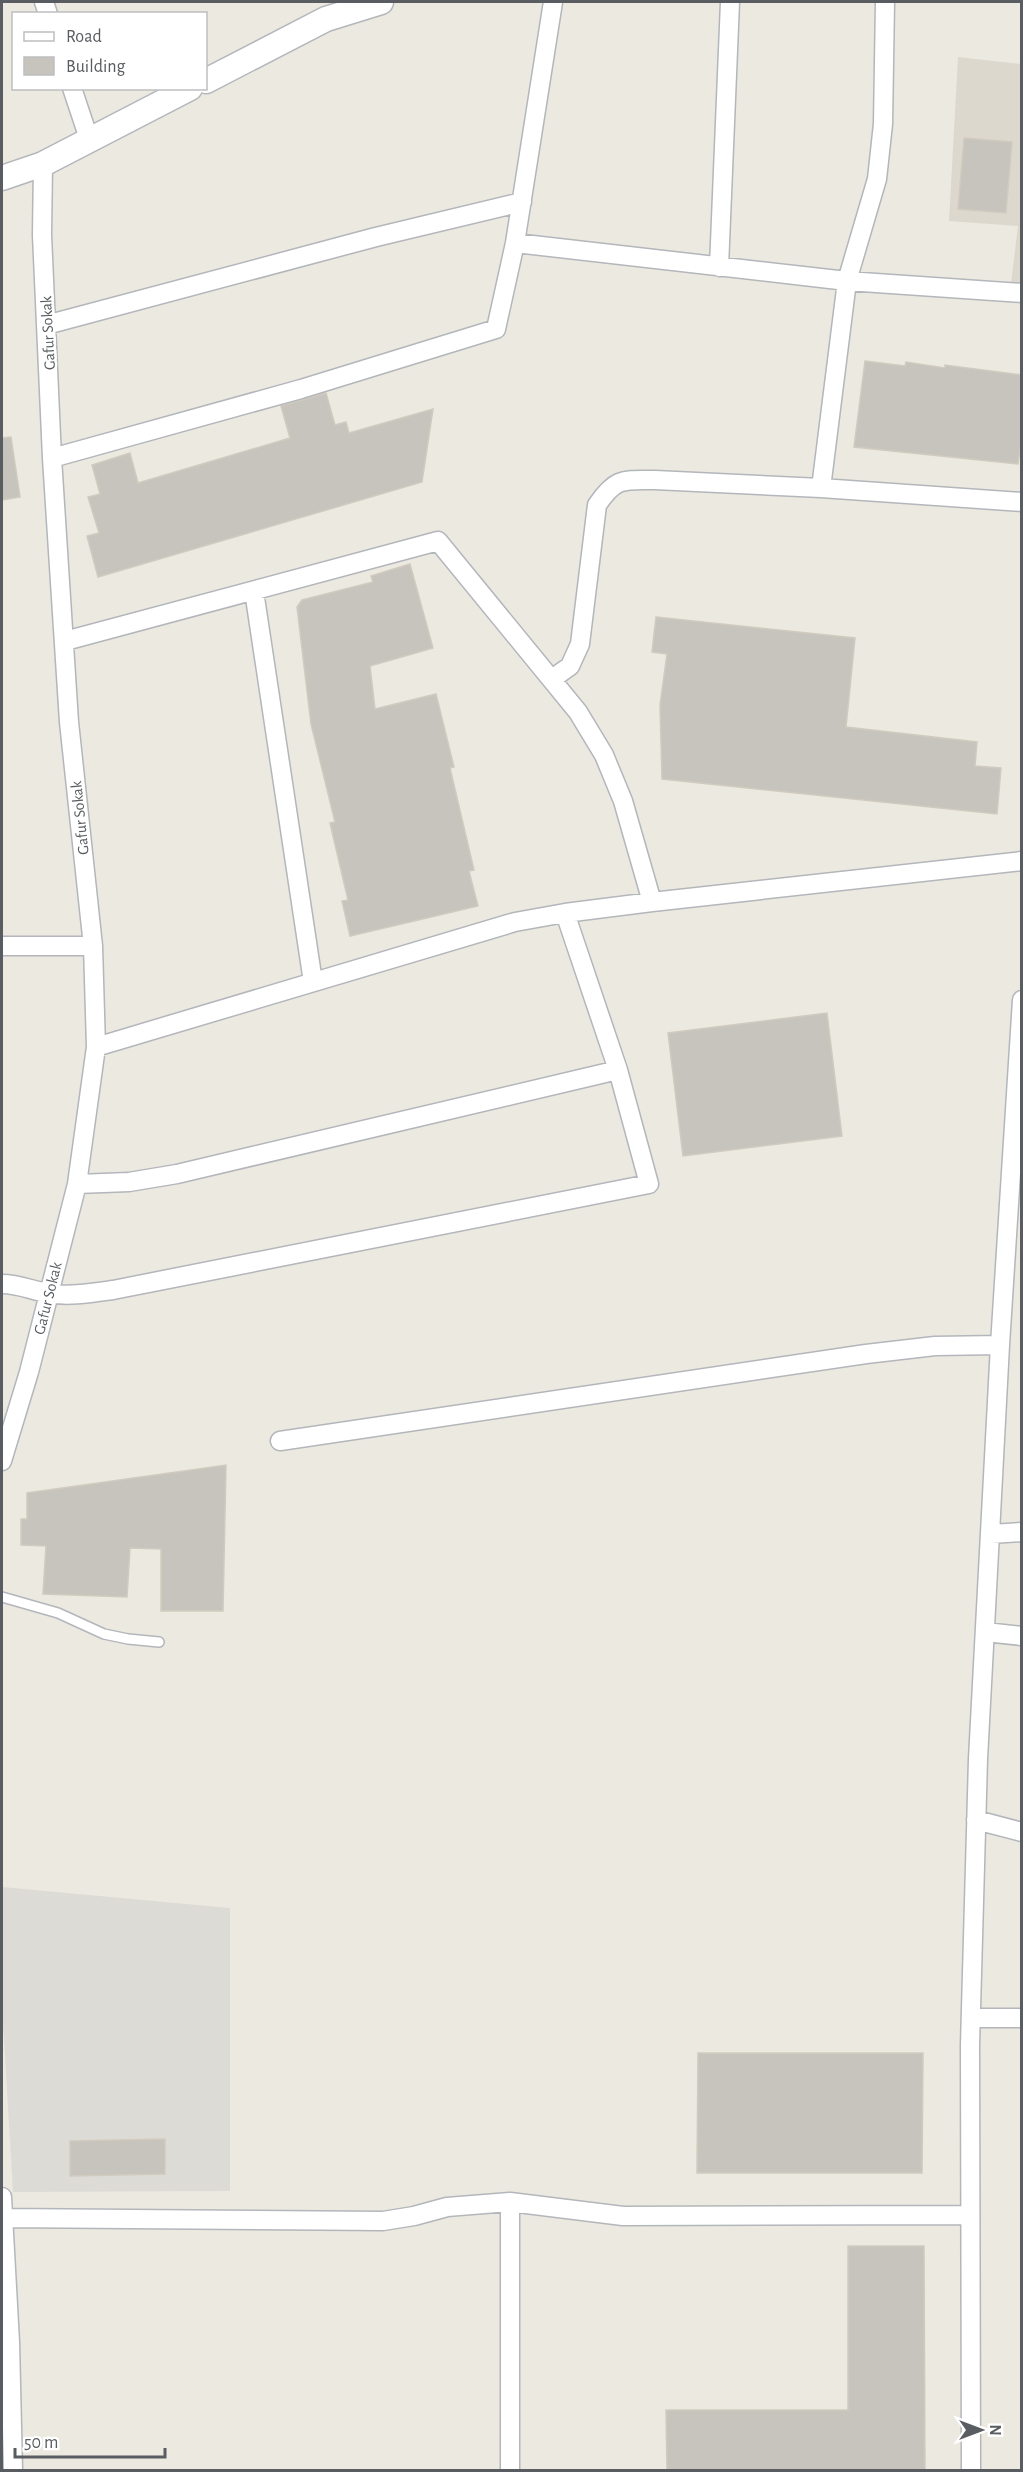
<svg xmlns="http://www.w3.org/2000/svg" width="1023" height="2472" viewBox="0 0 1023 2472" font-family="'Alegreya Sans',sans-serif">
<rect width="100%" height="100%" fill="#ece9e0"/>
<!-- industrial -->
<path fill="#dddbd5" d="M2,1887L230,1908V2191L13,2192L2,2005Z"/>
<!-- education -->
<path fill="#dcd8ce" d="M958,57L1021,64V284L1011,283L1018,226L949,221Z"/>
<!-- building -->
<path fill="#c7c4be" stroke="#d1cbbf" stroke-width="1.5" d="M964,138L1012,142L1006,213L958,209Z
M865,361L905,366L906,362L945,368V365L1022,375V436L1018,464L854,447Z
M326,393L335,425L346,422L349,433L433,409L422,482L98,577L87,536L99,533L88,497L100,494L92,465L130,453L138,483L290,438L281,406Z
M11,437L20,497L2,500V438Z
M410,564L433,648L370,666L375,709L436,694L454,767L450,768L474,870L469,871L478,906L350,936L342,901L348,900L330,823L335,822L311,724L297,607L302,600L373,582L371,576Z
M656,617L855,638L846,727L977,742L975,766L1001,768L997,814L662,779L660,705L667,654L652,652Z
M827,1013L842,1136L683,1156L668,1033Z
M226,1465L223,1611H161V1549L130,1548L127,1597L43,1594L46,1546L21,1545V1519H27V1493Z
M698,2053H923L922,2173H697Z
M165,2139V2174L70,2176V2141Z
M848,2246H924L925,2470H667L666,2410H848Z"/>
<g fill="none" stroke-linecap="round" stroke-linejoin="round">
<!-- service casing -->
<g stroke="#b3b6bb" stroke-width="12">
<path id="service" d="M2,1597L58,1613L104,1634L128,1639L159,1642"/>
</g>
<!-- minor casing -->
<g stroke="#b3b6bb" stroke-width="21">
<path id="minor" d="M44,2L48,14
M885,2L883,124L877,179L847,281L821,488L1022,502
M72,88L89,139
M515,243L847,281L1022,293
M719,267L730,2
M46,325L376,237L522,202
M52,458L301,389L496,329L515,243L553,2
M254,591L313,982
M65,641L438,541L578,712L604,755L623,801L652,902
M552,679L570,666L580,644L597,505C616,477 623,480 655,480L821,488
M2,946H93
M96,1047L515,922L565,913L652,902L1022,861
M77,1184L129,1182L177,1174L618,1070
M2,1284C18,1284 31,1290 47,1293C68,1297 92,1293 113,1290L649,1184L618,1070L565,913
M280,1441L866,1354L935,1346L1000,1345
M2,1461L29,1372L77,1184L96,1047L93,946L69,722L52,458L42,235L43,164
M991,1534L1022,1532
M985,1632L1022,1636
M976,1820L1022,1832
M971,2018H1022
M2,2197L10,2342L13,2470
M510,2202V2470
M3,2218L383,2221L414,2216L447,2207L510,2202L623,2216L970,2215
M971,2470L970,2045L978,1759L1000,1345L1022,1000"/>
</g>
<!-- tertiary casing -->
<g stroke="#b3b6bb" stroke-width="27">
<path id="tertiary" d="M206,81L326,19L381,2
M2,178L43,164L190,88"/>
</g>
<!-- service -->
<use href="#service" stroke="#fff" stroke-width="9"/>
<!-- minor -->
<use href="#minor" stroke="#fff" stroke-width="18"/>
<!-- tertiary -->
<use href="#tertiary" stroke="#fff" stroke-width="24"/>
</g>
<g text-anchor="middle" stroke-width="5" stroke-linejoin="round" paint-order="stroke">
<!-- street labels -->
<g font-size="16" fill="#595d61" stroke="#fff">
<text transform="translate(47 333) rotate(-93)" y="6">Gafur Sokak</text>
<text transform="translate(79 818) rotate(-96)" y="6">Gafur Sokak</text>
<text transform="translate(47 1298) rotate(-76)" y="6">Gafur Sokak</text>
</g>
</g>
<!-- border -->
<rect width="1023" height="2472" fill="none" stroke="#595d61" stroke-width="6"/>
<!-- legend -->
<rect x="12" y="12" width="195" height="78" fill="#ffffff" stroke="#bdbec0" stroke-width="1.5"/>
<rect x="24" y="32" width="30" height="9" fill="#ffffff" stroke="#bdbec0" stroke-width="1.5"/>
<text x="66" y="42" font-size="18" fill="#595d61">Road</text>
<rect x="24" y="57" width="30" height="18" fill="#c7c4be" stroke="#bdbec0" stroke-width="1.5"/>
<text x="66" y="72" font-size="18" fill="#595d61">Building</text>
<!-- north arrow -->
<g transform="translate(981 2430) rotate(90)" stroke="#ffffff" stroke-width="4.5" paint-order="stroke">
<path d="M0-4.5L10 22L0 15L-10 22Z" fill="#595d61"/>
<text y="-9" font-size="16" font-weight="bold" text-anchor="middle" fill="#595d61">N</text>
</g>
<!-- scale -->
<path d="M15 2448v9h150v-9" fill="none" stroke="#595d61" stroke-width="3"/>
<text x="24" y="2448" font-size="18" fill="#595d61" stroke="#ffffff" stroke-width="4.5" paint-order="stroke">50 m</text>
</svg>
